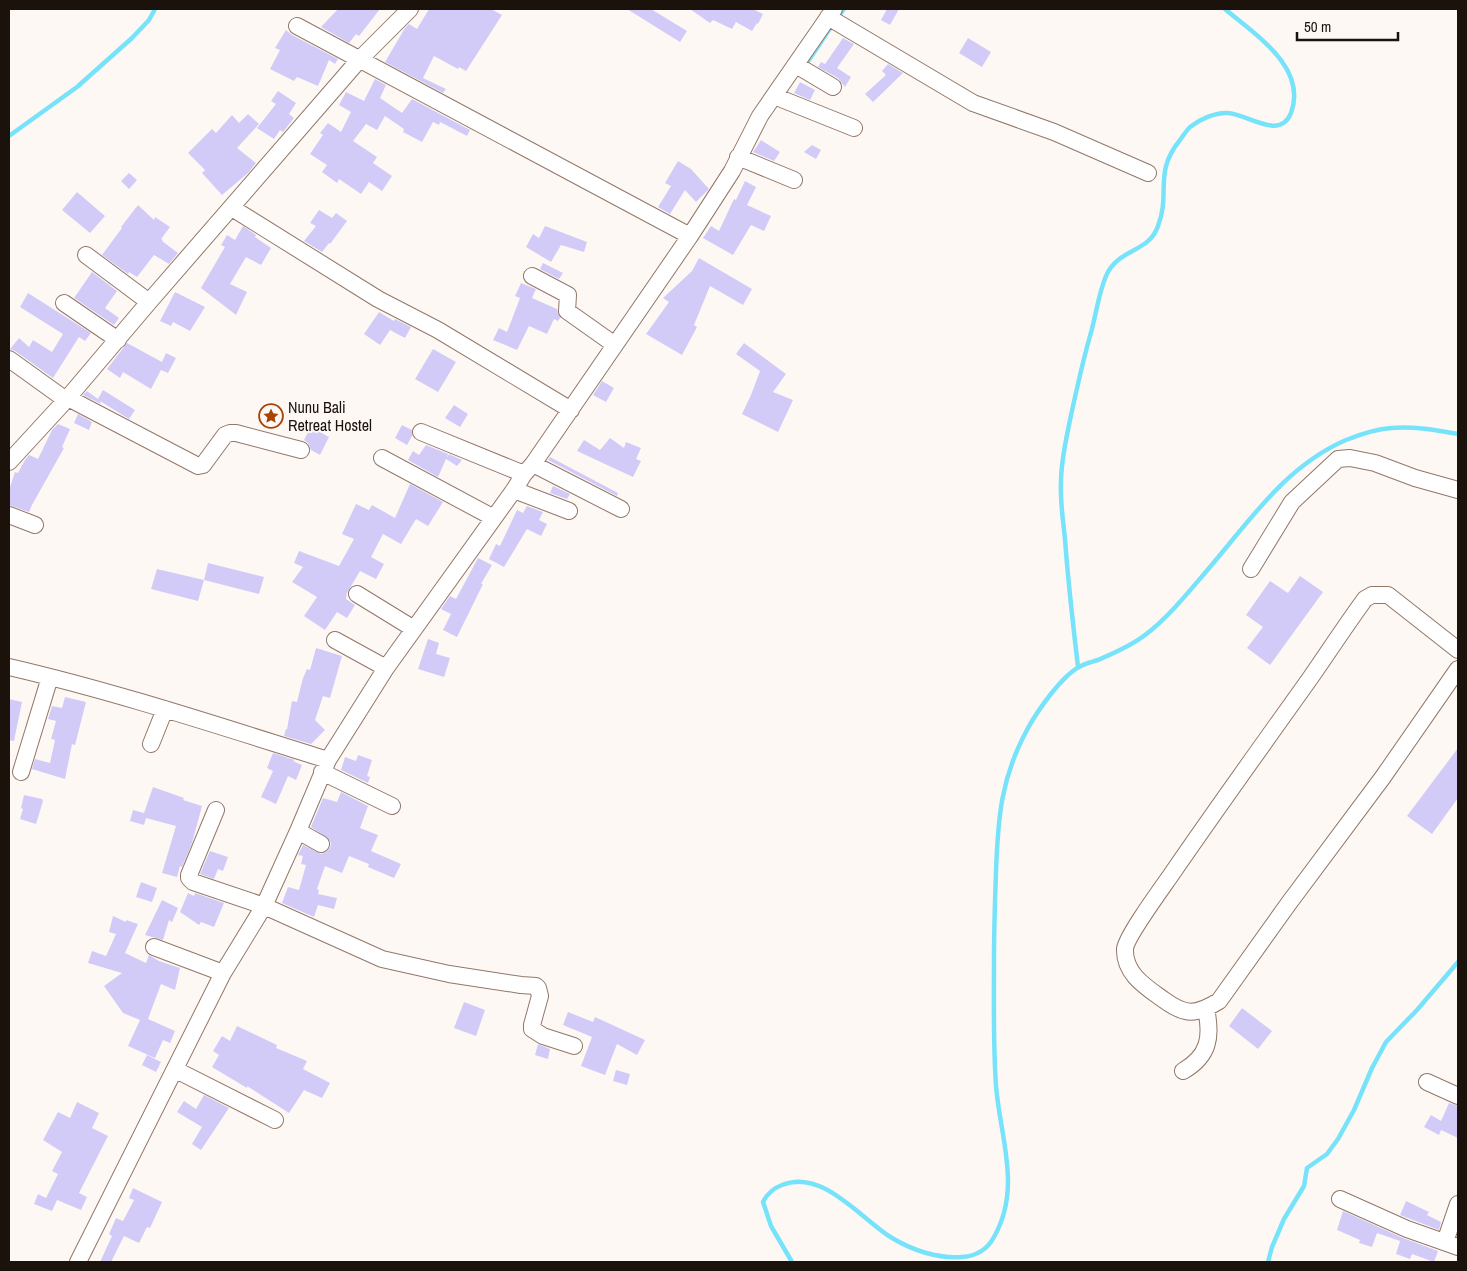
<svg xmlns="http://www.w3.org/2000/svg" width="1467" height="1271" viewBox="0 0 1467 1271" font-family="'Archivo Narrow',sans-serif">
<rect width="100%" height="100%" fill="#fef8f5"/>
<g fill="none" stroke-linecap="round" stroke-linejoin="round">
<!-- stream -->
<path stroke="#76e3fb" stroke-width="4.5" d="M838,17L844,9
M805,66L831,27
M9,136L77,87L132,38L149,20L155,9
M1078,667C1073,624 1068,582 1065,539C1063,520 1060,501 1061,482C1061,461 1066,440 1070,420C1076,392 1082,364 1090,336C1096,316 1098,295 1106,276C1118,248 1149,253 1158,226C1171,193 1153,173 1180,140C1183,136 1186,131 1190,127C1200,119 1216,112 1228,113C1247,114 1280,141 1291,113C1308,67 1254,34 1225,9
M792,1262L771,1226L763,1202C767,1194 774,1188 782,1185C822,1168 861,1219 892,1238C912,1250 938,1259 962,1257C977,1256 987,1250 994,1237C1022,1188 1000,1137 996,1086C993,1043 994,1001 994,958C994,929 995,900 996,871C998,817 1001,777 1028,728C1038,710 1061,677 1079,667C1084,664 1092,662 1098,660C1114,653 1131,646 1145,635C1169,617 1191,589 1210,567C1251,519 1286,466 1346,440C1361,434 1376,429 1391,428C1414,426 1436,430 1458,434
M1268,1262L1272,1247L1284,1219L1304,1186L1307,1168L1327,1154L1338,1139L1354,1110L1372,1068L1386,1042L1417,1010L1458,962"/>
</g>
<!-- building -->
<path fill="#d2cbf8" d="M338,9H380L359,36L356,34L349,43L321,27Z
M429,9H491L502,15L466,71L459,67L458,69L434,56L423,78L446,89L443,93L385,62L405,28L409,24L417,29Z
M627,9H651L687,31L680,42Z
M690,9H753L763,14L758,24L757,23L752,31L736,22L732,29L713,20L710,23Z
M887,9H899L890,25L881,20Z
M286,30L292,35L338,59L335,64L329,60L318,86L297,77L294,81L270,69L280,50L275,48Z
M843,38L854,44L837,68L851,77L845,87L838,78L818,67L821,62L825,64Z
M968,38L991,52L982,67L959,53Z
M888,64L903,73L873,102L865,94L886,75L882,71Z
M375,79L386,85L380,98L402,113L412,99L470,130L467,136L440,122L439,125L433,122L422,142L403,132L404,129L385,116L377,130L366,124L353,141L377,157L373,163L392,176L382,191L369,182L361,194L339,179L337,183L322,172L327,165L310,154L323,135L320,133L328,123L341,132L351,112L339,105L346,92L364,101Z
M800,82L815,90L810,100L794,93Z
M278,91L296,103L289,114L294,118L283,132L280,130L274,139L257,128L276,104L271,101Z
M248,114L259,124L237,148L256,163L248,173L222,195L202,173L205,170L188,153L212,129L216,133L232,115L239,123Z
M761,140L780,152L774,161L753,152Z
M812,145L821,150L816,159L804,152Z
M678,161L691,169L709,189L696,202L685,190L670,214L658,207L671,186L665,183Z
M129,173L137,180L129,189L121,181Z
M745,181L756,187L747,205L771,216L764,231L751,225L733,255L703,238L711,226L719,231L734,199L736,200Z
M77,192L105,216L90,233L62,210Z
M138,205L154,220L155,217L170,227L161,239L163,240L162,241L178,253L169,264L154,255L137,277L129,272L128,274L102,255L122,228L121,227Z
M319,210L332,218L336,213L347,221L330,244L329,243L322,252L304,241L316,226L310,223Z
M243,226L256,235L255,237L271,248L261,265L246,257L230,284L247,292L236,315L201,288L225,247L221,245L227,235L235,240Z
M545,226L587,242L584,252L561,245L551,262L526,247L533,234L539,238Z
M699,258L752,289L743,305L710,286L694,325L697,327L682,355L646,334L669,302L663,298L692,271Z
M543,263L563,273L559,279L540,269Z
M92,272L117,291L105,308L119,318L114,325L74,298Z
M521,283L536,289L532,298L557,309L560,318L558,321L554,319L547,334L529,326L517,350L493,340L499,328L507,332L520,298L515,296Z
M175,292L205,307L190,331L173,322L171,326L160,321Z
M28,293L91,333L85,341L79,337L53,378L15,351L10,349L19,338L29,347L33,340L52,352L63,334L20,307Z
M379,312L394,321L395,319L411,327L405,338L390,330L380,345L364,334Z
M127,343L162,362L166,353L176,358L168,373L161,370L151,389L123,372L120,378L107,369Z
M744,343L786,374L773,392L793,400L778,432L742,414L751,395L760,371L736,354Z
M433,349L456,362L438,392L415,379Z
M602,381L614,388L606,402L593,395Z
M103,390L135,410L129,419L100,401L101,404L83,395L87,391L98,399Z
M454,405L468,414L460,427L445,418Z
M78,414L92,422L89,430L74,423Z
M58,424L70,429L62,447L64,448L32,505L29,512L9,505V490L15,472L18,473L25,460L29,455L38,459L52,430Z
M402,425L412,430V436L407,445L395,438Z
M311,427L329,437L320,455L311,450L308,443L304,440Z
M610,438L624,448L626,442L641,448L636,459L641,461L633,477L577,451L584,440L600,450Z
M426,445L448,454L447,458L449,454L462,460L457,466L446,459L438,477L408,460L413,451L419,455Z
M550,457L618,493L617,496L548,460Z
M410,484L443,502L428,526L416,519L401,544L383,534L371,557L384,564L376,579L360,571L347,593L346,599L355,605L347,618L337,612L325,630L304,616L317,597L292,582L303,567L294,563L299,551L339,566L354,539L342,534L356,504L369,510L372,505L395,518Z
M553,486L570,494L567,499L550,493Z
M527,506L543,512L539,520L547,524L541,536L527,529L504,567L489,559L496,544L500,546L517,510L523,513Z
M478,558L492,565L481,584H483L457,637L443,630L451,614L441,609L450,596L456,599Z
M208,563L264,577L259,594L204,580Z
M157,569L204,580L198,601L151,589Z
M1300,576L1323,592L1270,665L1247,648L1263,627L1246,615L1270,581L1288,593Z
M428,639L439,643L436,654L450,658L444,677L418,669Z
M316,648L342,656L330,698L323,696L315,720L325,730L311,744L284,736L286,729H287L292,701L297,702L303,678L307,669L310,670Z
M65,697L86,702L75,745L72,744L65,779L32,769L35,759L50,763L55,740L51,739L56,721L48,719L52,706L62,708Z
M9,699L22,702L14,741L9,740Z
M1458,748V798L1432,834L1407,816Z
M273,753L295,760L293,761L302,765L296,780L288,776L276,804L261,797L273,771L267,768Z
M358,755L372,760L367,776L370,777L368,783L341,770L345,757L356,761Z
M153,787L184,798L183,800L202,806L192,843L182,867L180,866L177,877L162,873L176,826L146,818L144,825L130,821L133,810L144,813Z
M341,792L368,806L360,828L378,835L371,851L401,864L394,878L368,867L369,864L349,856L342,873L325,866L317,889L319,890L318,894L337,898L334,909L318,905L314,917L282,903L288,887L299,890L306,865L301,864L303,856L298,855L303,845L321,854L326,852L330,848L331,843L329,839L311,827L323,798L337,802Z
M24,795L42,799L43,801L36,824L20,819L23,809L21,808Z
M210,851L228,857L223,871L218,869L214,879L200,874Z
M141,882L157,888L152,902L136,897Z
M188,893L194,896L195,893L224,903L214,927L201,922L199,925L180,912Z
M162,900L178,908L172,922L169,920L163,940L145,935Z
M113,916L126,922V920L138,924L125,953L146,963L149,955L159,961L180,968L175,990L161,984L148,1019L175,1031L170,1043L163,1040L155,1058L128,1046L140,1020L123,1013L104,986L122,973L88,963L92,951L106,956L116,934L109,932Z
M464,1002L485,1010L476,1036L454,1028Z
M1242,1008L1272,1031L1258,1049L1229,1026Z
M568,1012L593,1022L595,1017L645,1040L637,1055L617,1044L605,1075L581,1066L592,1037L563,1025Z
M237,1026L277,1045L276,1048L307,1061L303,1069L330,1083L322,1098L304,1090L289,1113L247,1086V1088L212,1067L219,1055L213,1051L222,1036L230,1041Z
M538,1044L550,1049L548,1059L535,1055Z
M147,1055L161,1062L156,1072L142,1065Z
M616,1070L630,1074L627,1085L613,1081Z
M204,1095L229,1108L201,1150L192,1144L202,1127L177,1112L184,1101L196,1109Z
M77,1102L99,1113L92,1128L108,1136L79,1193L87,1197L81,1210L57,1200L52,1211L34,1204L38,1194L46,1198L58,1174L52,1171L62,1152L43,1140L58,1112L70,1118Z
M1449,1103L1458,1106V1138L1441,1130L1439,1135L1424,1127L1431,1115L1441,1121Z
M133,1188L162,1202L150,1228L147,1227L139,1243L124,1236L111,1262H100L112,1236L109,1234L116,1218L123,1221L134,1200L129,1198Z
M1406,1201L1429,1212L1427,1215L1441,1222L1439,1230L1400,1215Z
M1343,1211L1403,1238L1438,1251L1434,1262L1412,1254L1410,1259L1396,1254L1400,1241L1377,1233L1372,1247L1359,1243L1360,1240L1337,1230Z"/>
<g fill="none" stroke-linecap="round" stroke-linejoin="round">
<!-- minor casing -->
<g stroke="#917769" stroke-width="18">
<path id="minor" d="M828,17L973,103L1054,132L1148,173
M297,26L690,236
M796,65L833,87
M774,96L854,128
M738,157L794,180
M232,208L378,299L438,330L571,410
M86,255L149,302
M532,276L568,295L567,311L615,345
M64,303L118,340
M9,359L66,400
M68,398L198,466L203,465L225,435L230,433H236L301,450
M421,432L524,474
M382,458L494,518
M9,462L66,400L149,302L359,60L410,9
M533,464L621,509
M514,490L569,511
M9,515L35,525
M1251,569L1292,502L1338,459L1350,458L1375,463L1415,478L1458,490
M357,594L414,629
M335,640L386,668
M1458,650L1388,595H1372L1365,599C1346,625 1329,651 1311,677C1264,743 1217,808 1171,875C1162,888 1126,937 1125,949C1124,974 1146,987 1164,1000C1186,1016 1196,1015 1219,1001L1289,903L1383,777L1458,669
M9,667C117,692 222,727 328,760
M151,744L165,709
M21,772L50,677
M322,772L392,806
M216,810L189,875V878L193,882L264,906L382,959L449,974L521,985L536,986L538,988L540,996L532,1025V1029L543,1036L574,1046
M298,831L321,844
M154,947L223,973
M176,1070L275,1120
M1183,1071C1209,1056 1212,1037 1206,1009
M1427,1082L1458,1096
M1340,1199L1407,1229L1458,1247
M1445,1242L1458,1204
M78,1262L223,973L264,906L298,831L328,760L386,668L514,490L524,474L533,464L690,236L732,171L760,116L834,9"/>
</g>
<!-- minor -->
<use href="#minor" stroke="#fff" stroke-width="16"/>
</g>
<!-- icons -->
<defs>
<g id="sight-ring" transform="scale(1.25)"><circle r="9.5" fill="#fef8f5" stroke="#a74505" stroke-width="1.5"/><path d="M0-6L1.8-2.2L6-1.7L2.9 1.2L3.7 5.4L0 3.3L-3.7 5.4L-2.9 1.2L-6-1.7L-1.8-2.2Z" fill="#a74505"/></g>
</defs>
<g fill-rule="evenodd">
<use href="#sight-ring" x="271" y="416"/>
</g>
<g text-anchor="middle" stroke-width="4" stroke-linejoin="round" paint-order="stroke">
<!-- poi labels -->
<g font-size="16" fill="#1b120c" stroke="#fef8f5" text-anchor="start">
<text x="288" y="413">Nunu Bali<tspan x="288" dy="18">Retreat Hostel</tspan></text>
</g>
</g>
<!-- border -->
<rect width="1467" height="1271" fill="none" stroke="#1b120c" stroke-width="20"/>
<!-- scale -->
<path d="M1297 32v8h101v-8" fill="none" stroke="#1b120c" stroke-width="2.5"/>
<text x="1304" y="32" font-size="15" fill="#1b120c" stroke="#fef8f5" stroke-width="4" paint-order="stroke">50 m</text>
</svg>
